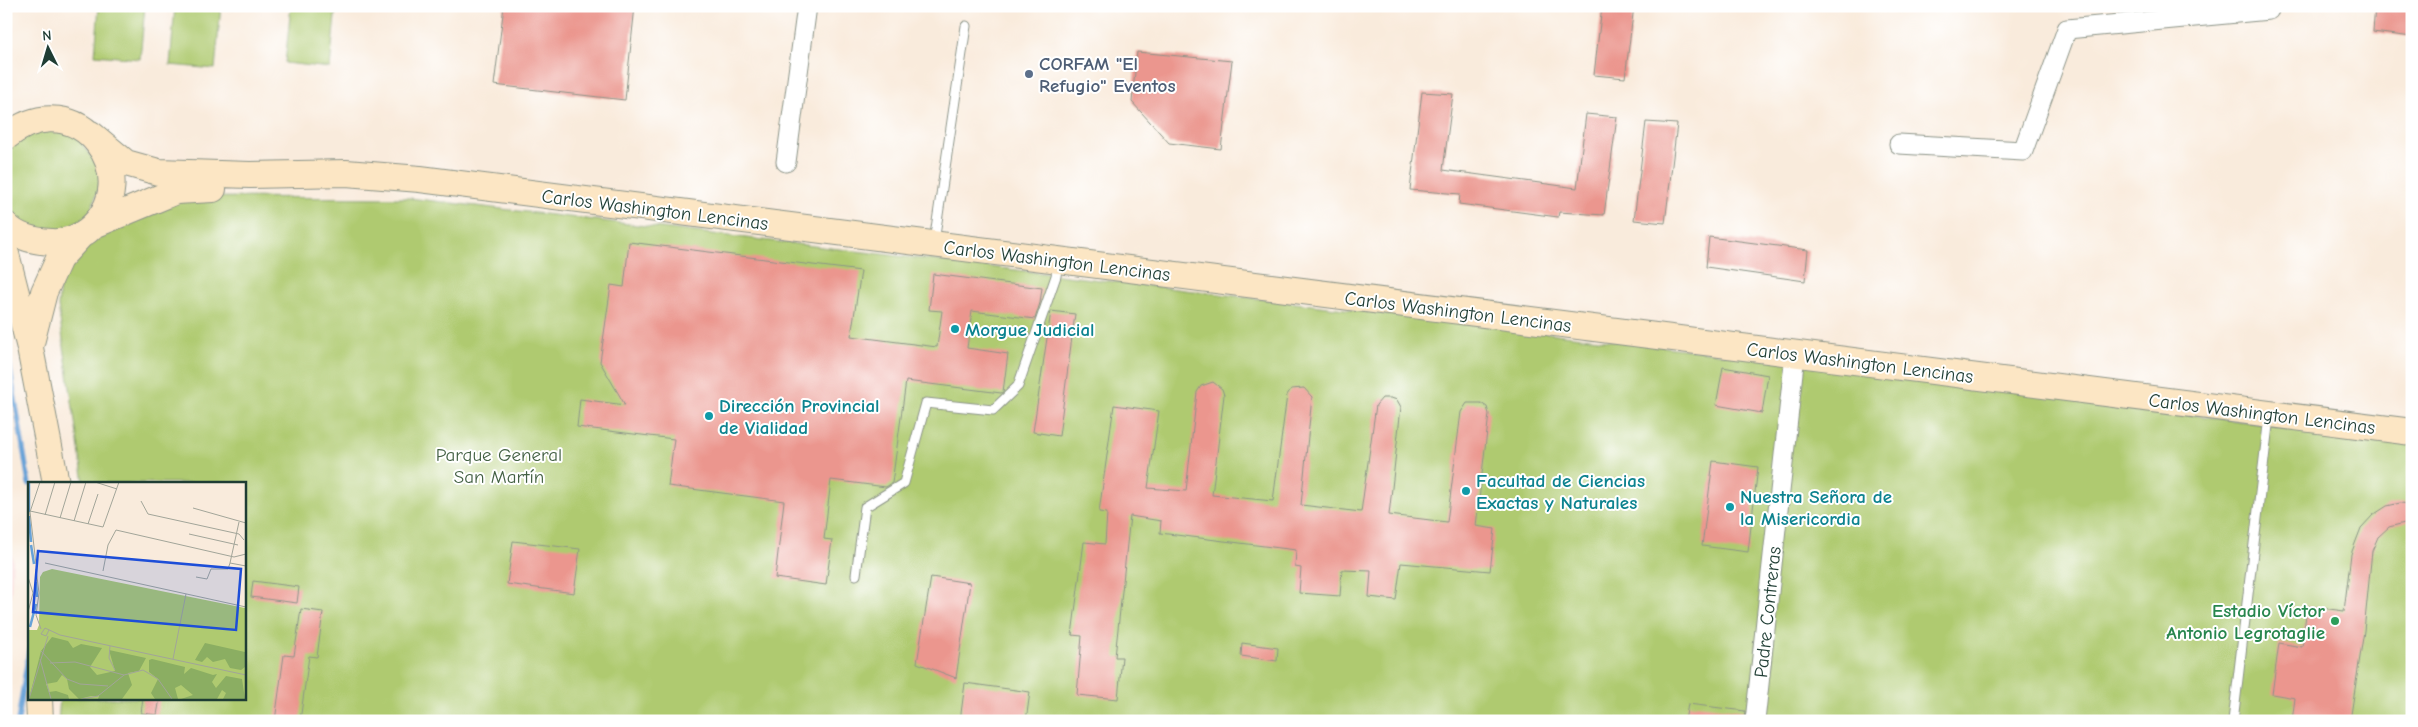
<svg xmlns="http://www.w3.org/2000/svg" width="2418" height="727" viewBox="0 0 2418 727" font-family="'Comic Neue',sans-serif">
<rect width="100%" height="100%" fill="#fff"/>
<filter id="ink" filterUnits="userSpaceOnUse"><feTurbulence type="fractalNoise" baseFrequency=".02" numOctaves="2"/><feDisplacementMap in="SourceGraphic" scale="10" xChannelSelector="R" yChannelSelector="G"/><feConvolveMatrix kernelMatrix="1 2 1 2 8 2 1 2 1" color-interpolation-filters="sRGB"/></filter>
<filter id="wash" filterUnits="userSpaceOnUse"><feTurbulence type="fractalNoise" baseFrequency=".0096" numOctaves="4" result="noise"/><feDisplacementMap in="SourceGraphic" scale="20" xChannelSelector="R" yChannelSelector="G"/><feGaussianBlur stdDeviation="1.12" result="paint"/><feColorMatrix in="noise" values="0 0 0 0 0 0 0 0 0 0 0 0 0 0 0 0 0 1.4 0 .05"/><feComposite in="paint" operator="in"/></filter>
<g filter="url(#wash)">
<rect width="100%" height="100%" fill="#f9ebdc"/>
<!-- built -->
<path fill="#f7d0cf" d="M6,520L13,562L6,674Z"/>
<!-- green -->
<path fill="#afca70" stroke="#678452" d="M99,6H145L140,59L95,55Z
M175,6H221L215,69L170,65Z
M291,6H336L330,68L285,63Z
M41,129L74,133L103,173L88,220L48,235L9,215L6,211V152L11,145Z
M189,197L409,198L1826,366L2412,444V721H58L60,698H244V483H84L58,306L62,266L85,244L132,213Z"/>
<g fill="none" stroke-linecap="round" stroke-linejoin="round">
<!-- stream -->
<path stroke="#67a2d7" stroke-width="5" d="M6,344L29,484
M18,721L29,650"/>
</g>
<g id="blocks">
<!-- building -->
<path fill="#eb968e" d="M504,6H635L625,100L494,85Z
M1602,6H1634L1625,78L1594,75Z
M2375,6H2412V37L2373,32Z
M1137,52L1232,61L1221,149L1169,143L1132,102Z
M1422,92L1453,94L1443,170L1577,188L1586,114L1617,117L1604,215L1559,212L1558,217L1459,204L1460,194L1410,190Z
M1646,122L1677,124L1665,223L1634,220Z
M1709,237L1808,250L1805,281L1706,267Z
M629,242L861,271L851,336L937,347L942,311L929,310L933,274L1042,288L1040,303L1035,319L972,311L967,348L1008,354L1003,392L1001,393L906,381L892,483L886,487L831,480L824,539L832,540L826,585L775,578L784,501L668,486L674,439L577,427L580,399L625,405L600,362L611,285L624,287Z
M1051,311L1075,314L1059,436L1033,432Z
M1723,367L1768,375L1762,413L1716,405Z
M1213,382L1222,389L1224,395L1212,495L1273,501L1287,395L1291,389L1304,388L1312,397L1301,505L1361,512L1376,405L1382,398H1391L1397,400L1401,407L1389,515L1447,522L1461,412L1467,403H1481L1487,407L1489,414L1476,526L1495,529L1490,571L1401,563L1396,600L1369,597L1371,571L1342,570L1340,596L1299,593L1301,568L1295,567L1296,550L1160,533L1161,521L1130,516L1115,657H1122L1118,699L1077,695L1082,636L1072,635L1084,542L1105,544L1107,513L1099,512L1114,405L1159,411L1148,488L1186,491L1197,392L1201,386Z
M1713,461L1758,467L1748,552L1702,546Z
M2400,503L2412,504V521L2389,527L2378,537L2372,551L2364,631L2350,721H2292L2295,698L2272,694L2279,643L2302,647L2307,606L2344,611L2351,554L2361,528L2373,515L2387,506Z
M513,541L580,549L574,593L507,584Z
M931,577L970,583L956,678L917,663Z
M253,581L299,587L297,603L251,597Z
M301,609L323,612L317,657L309,656L300,721H275L284,655L294,656Z
M1242,643L1278,648L1277,661L1241,656Z
M965,683L1030,692L1026,721H960Z
M143,698H160L157,715L141,713Z
M1688,704L1745,711L1744,721H1685Z"/>
</g>
</g>
<g filter="url(#ink)">
<use href="#blocks" fill-opacity="0" stroke="#8c9488" stroke-width="1"/>
<g fill="none" stroke-linecap="round" stroke-linejoin="round">
<!-- lane casing -->
<g stroke="#8c9488" stroke-width="11">
<path id="lane" d="M934,242L966,26
M856,575L865,507L904,483L926,403L993,410L1018,386L1056,276L1058,263
M2233,721L2269,417"/>
</g>
<!-- street casing -->
<g stroke="#8c9488" stroke-width="21">
<path id="street" d="M1899,144L2023,151L2067,29L2269,10V6
M786,162L807,6
M1755,721L1795,354"/>
</g>
<!-- secondary casing -->
<g stroke="#8c9488" stroke-width="28">
<path id="secondary" d="M91,134L126,163L158,172L250,175L346,173L420,179L2412,432
M6,137C78,78 151,180 87,231C78,238 63,243 51,242C35,241 17,238 6,225
M94,225L176,191L213,189
M6,254L30,348L56,483
M31,343L44,292L59,259L81,235
M39,698L40,721"/>
</g>
<!-- lane -->
<use href="#lane" stroke="#fff" stroke-width="9"/>
<!-- street -->
<use href="#street" stroke="#fff" stroke-width="19"/>
<!-- secondary -->
<use href="#secondary" stroke="#fce6c4" stroke-width="26"/>
</g>
</g>
<!-- markers -->
<circle fill="#5c6f8a" stroke="#fff" stroke-width="2" cx="1029" cy="74" r="5"/>
<g fill="#0f9aa8" stroke="#fff" stroke-width="2">
<circle cx="955" cy="329" r="5"/>
<circle cx="709" cy="416" r="5"/>
<circle cx="1466" cy="491" r="5"/>
<circle cx="1730" cy="507" r="5"/>
</g>
<circle fill="#2e9e5b" stroke="#fff" stroke-width="2" cx="2335" cy="621" r="5"/>
<g text-anchor="middle" stroke-width="4" stroke-linejoin="round" paint-order="stroke">
<!-- service labels -->
<g font-size="19" font-weight="bold" fill="#4e5e75" stroke="#fff" text-anchor="start">
<text x="1039" y="70">CORFAM "El<tspan x="1039" dy="22">Refugio" Eventos</tspan></text>
</g>
<!-- street labels -->
<g font-size="19" fill="#1f3d34" stroke="#fff">
<text transform="translate(655 209) rotate(7)" y="7">Carlos Washington Lencinas</text>
<text transform="translate(1057 260) rotate(7)" y="7">Carlos Washington Lencinas</text>
<text transform="translate(1458 311) rotate(7)" y="7">Carlos Washington Lencinas</text>
<text transform="translate(1860 362) rotate(7)" y="7">Carlos Washington Lencinas</text>
<text transform="translate(2262 413) rotate(7)" y="7">Carlos Washington Lencinas</text>
<text transform="translate(1767 612) rotate(-84)" y="7">Padre Contreras</text>
</g>
<!-- culture labels -->
<g font-size="19" font-weight="bold" fill="#0d838f" stroke="#fff" text-anchor="start">
<text x="965" y="336">Morgue Judicial</text>
<text x="719" y="412">Dirección Provincial<tspan x="719" dy="22">de Vialidad</tspan></text>
<text x="1476" y="487">Facultad de Ciencias<tspan x="1476" dy="22">Exactas y Naturales</tspan></text>
<text x="1740" y="503">Nuestra Señora de<tspan x="1740" dy="22">la Misericordia</tspan></text>
</g>
<!-- park labels -->
<g font-size="19" fill="#436043" stroke="#fff">
<text x="499" y="461">Parque General<tspan x="499" dy="22">San Martín</tspan></text>
</g>
<!-- leisure labels -->
<g font-size="19" font-weight="bold" fill="#27864d" stroke="#fff" text-anchor="end">
<text x="2325" y="617">Estadio Víctor<tspan x="2325" dy="22">Antonio Legrotaglie</tspan></text>
</g>
</g>
<!-- overview -->
<g transform="translate(28 482)">
<rect width="218" height="218" fill="#f9ebdc"/>
<path d="M24,87L217,126V217H0V148H9L11,143L12,95L15,90Z" fill="#afca70"/>
<path d="M24,155L40,159L45,166L53,162L74,166L62,185L69,193L87,189L81,168L118,176L111,189L100,191L104,203L94,217H70L71,214H63L51,217L41,207L39,197L34,193L29,200L18,202L21,210L28,209L40,213L41,217H1L13,169ZM177,161L217,170V185L213,188L202,186L197,177L185,180L179,175L174,180L167,178ZM124,177L157,185L156,192L163,186L185,193L189,192L184,200L188,206L198,194L214,197L217,217H195L198,211L194,208L189,217H153L165,213L153,203L147,206L150,217H127L123,211L130,197L121,190V178Z" fill="#8bae62"/>
<path fill="none" stroke="#67a2d7" stroke-width="2.5" d="M1,30V0M1,34L3,60M3,63L6,82M8,100L9,115M2,145L8,122"/>
<path fill="none" stroke="#a2a599" stroke-width="1" d="M67,0L89,7M113,19L120,32L211,52L216,58M165,26L218,41M2,29L75,45L91,0M17,33L27,0M32,36L43,0M46,39L58,0M60,42L70,12M161,52L210,63M17,81L218,125M202,81L211,40M8,82L2,30L12,0M8,87L11,111L8,133L13,147M75,89L80,63L88,48L206,75L218,72M0,95L5,111L0,130M168,95L179,97L183,87H200L202,81L218,84M21,148L18,154L13,152L17,146L32,153L218,193M82,164L81,176L87,188M13,169L39,197L52,202L80,204M12,177L23,217M145,177L158,112M22,181L47,180L96,193M1,217L20,154M54,217L70,214L96,193L115,188L130,197L144,217"/>
<path fill="#1d4ed8" fill-opacity="0.15" stroke="#1d4ed8" stroke-width="2.5" d="M10,69L213,87L208,148L5,130Z"/>
<rect width="218" height="218" fill="none" stroke="#1f3d34" stroke-width="2.5"/>
</g>
<!-- margin -->
<rect width="2418" height="727" fill="none" stroke="#fff" stroke-width="25"/>
<!-- north arrow -->
<g transform="translate(48 48) rotate(355)" stroke="#ffffff" stroke-width="4" paint-order="stroke">
<path d="M0-4L9 19L0 12L-9 19Z" fill="#1f3d34"/>
<text y="-8" font-size="14" font-weight="bold" text-anchor="middle" fill="#1f3d34">N</text>
</g>
</svg>
